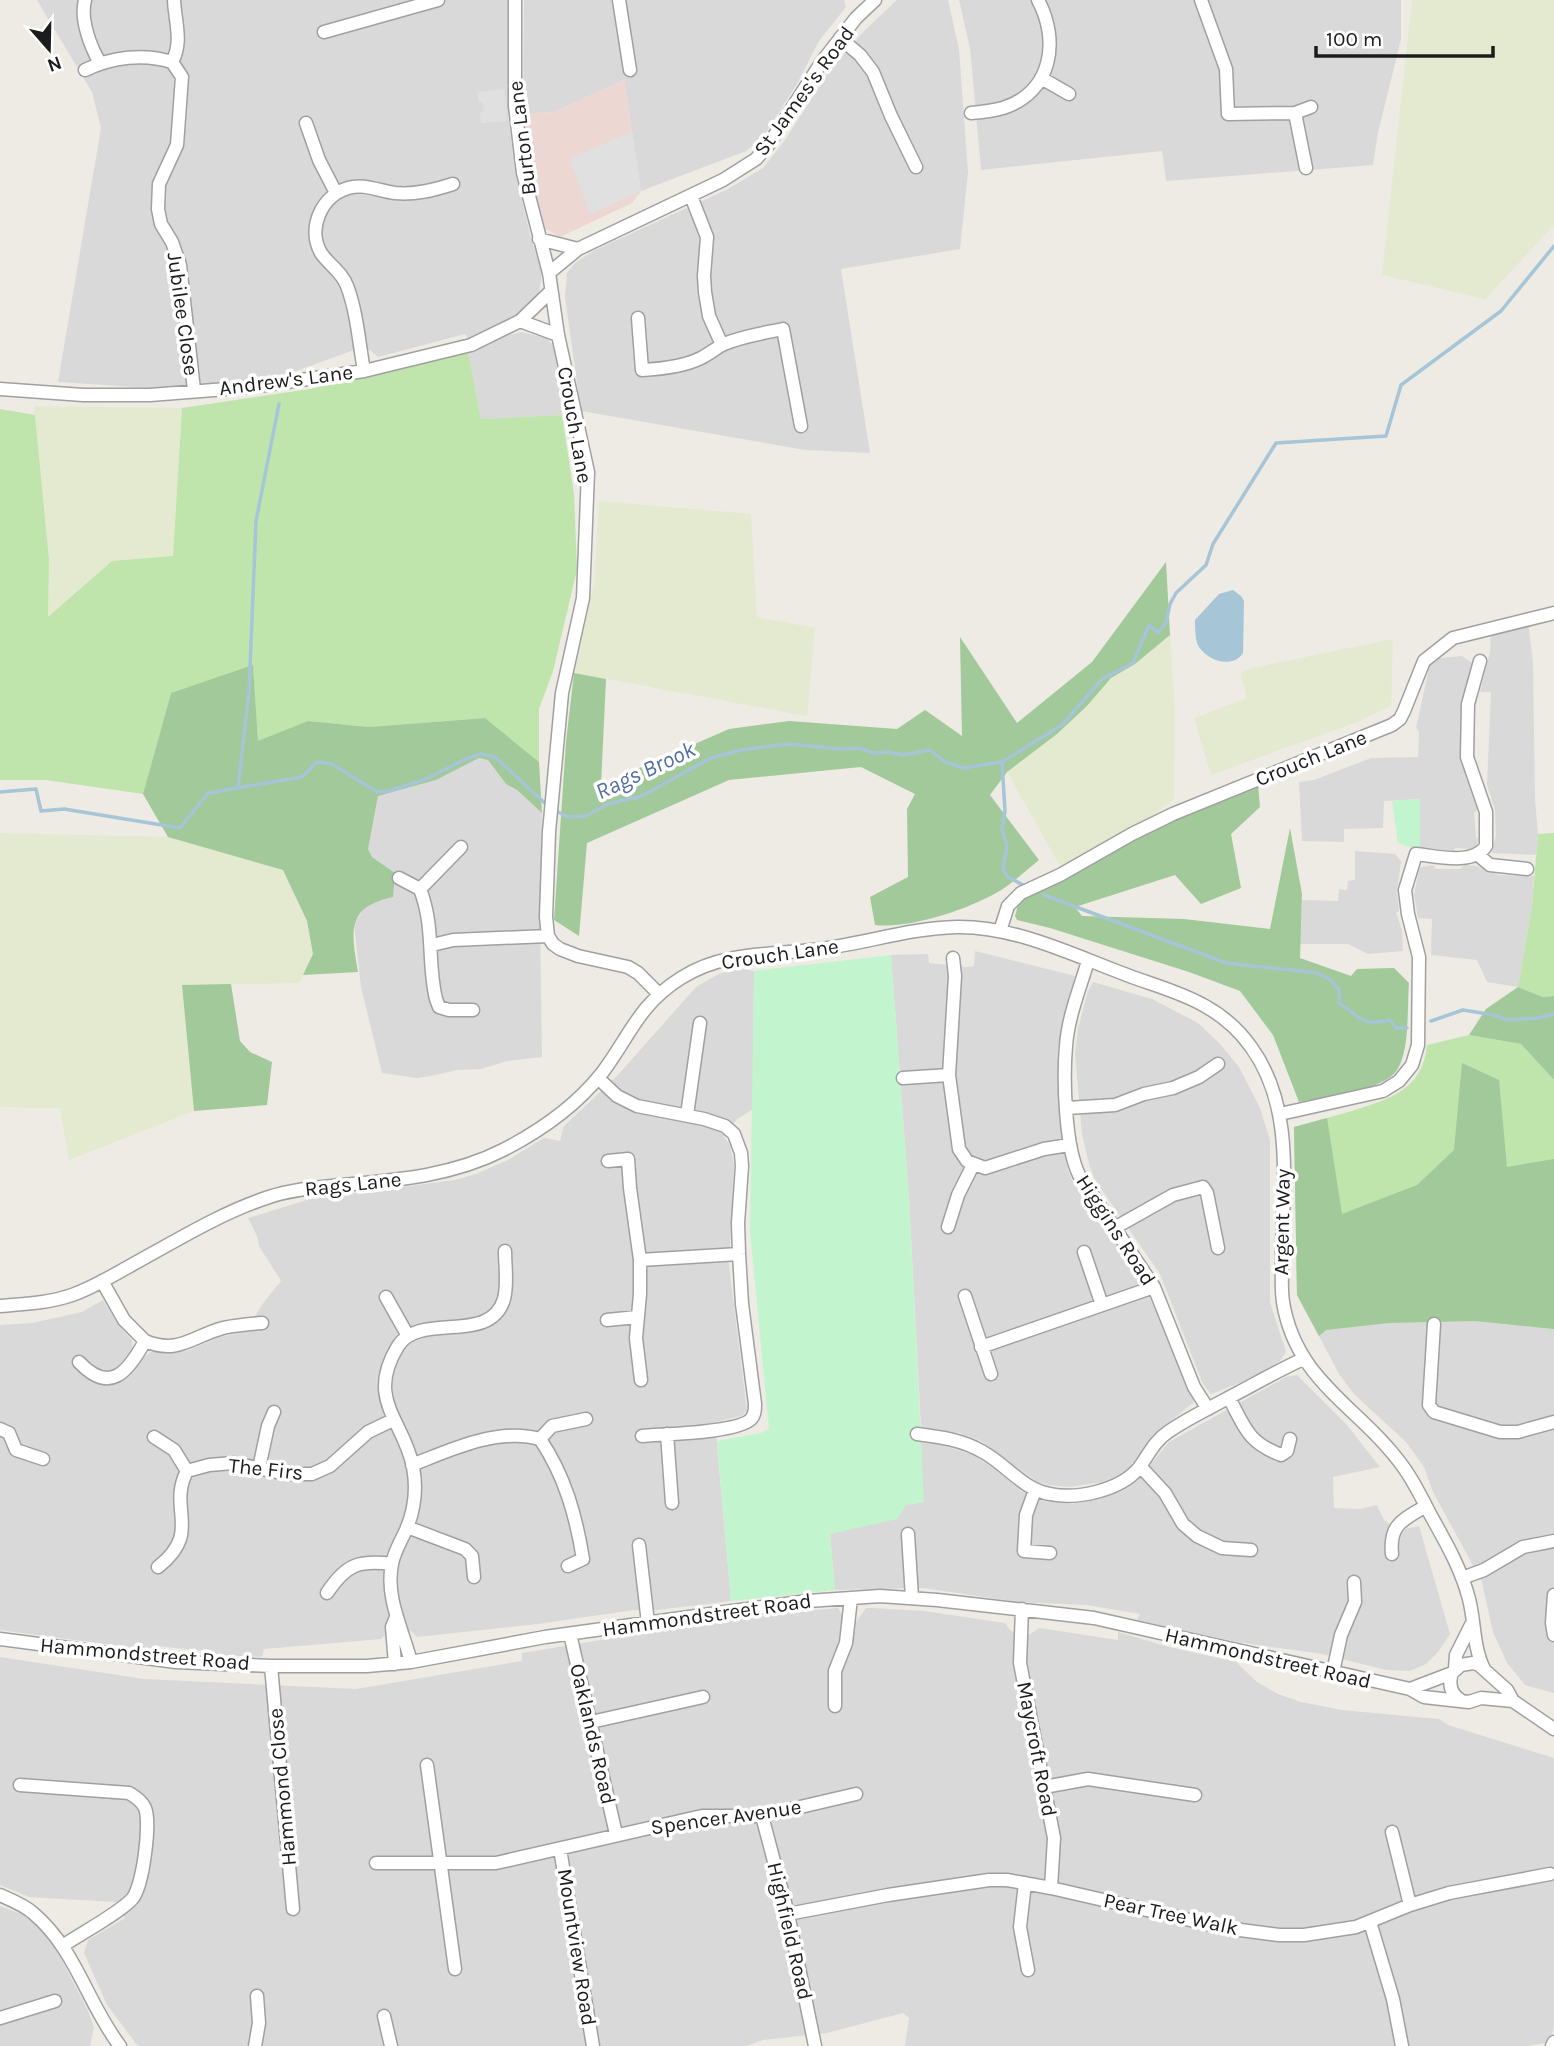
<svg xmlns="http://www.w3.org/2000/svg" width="1554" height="2046" viewBox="0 0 1554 2046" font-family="Karla,sans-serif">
<rect width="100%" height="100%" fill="#edebe3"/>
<!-- residential -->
<path fill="#dad9d9" d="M37,0H508V115L515,171L531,239L542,271L539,295L521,315L471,342L465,334L378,357L370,350H354L296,371L273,377L238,382L166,389L58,382L101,128L92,92Z
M524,0H844L846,7L819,41L797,84L763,137L746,151L641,191L624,80L554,112L523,114Z
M897,0H948L959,49L968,172L960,249L841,269L870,453L805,450L581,411L565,297L567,273L575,263L593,251L726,190L763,168L785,140L830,70L865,30Z
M959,0H1401V39L1378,133L1373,165L1166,181L1162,151L981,170L970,48Z
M521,332L547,338L553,346L557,364L562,415L481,419L468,353L506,336Z
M1528,621L1533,663L1535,800L1538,834L1536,855L1492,853L1496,835L1495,810L1487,785L1491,692H1480L1490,652L1491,630Z
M1462,656L1472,663L1463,697L1461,753L1466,778L1478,809L1474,813L1476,837L1478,839L1476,846L1471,849L1455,848L1454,852L1420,850L1419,799L1384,801L1383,828L1344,829V842L1302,841L1299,782L1314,780L1371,758L1418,757L1419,732L1416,728L1431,659Z
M479,758L488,760L506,784L517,790L542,813L540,925L542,1057L507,1061L481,1069L457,1070L431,1076L417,1078L382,1073L361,987L354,924L365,907L375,901L395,873L372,857L368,849L378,796L436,780Z
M1355,851L1395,854L1401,861L1397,892L1399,912H1396L1402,930L1403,951L1368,954L1348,944H1300L1302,900L1338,901L1339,889L1347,890L1348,881L1355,880Z
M1433,865L1436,869H1460L1464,865L1476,866L1499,875L1534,876L1532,905L1518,987L1487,982L1477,960L1431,955L1432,919L1418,918L1414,895L1419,870L1421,867Z
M975,951L1075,976L1058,1048L1062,1135L1068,1171L1072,1180L1120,1245L1152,1302L1194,1402L1153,1435L1126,1472L1102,1482L1070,1487L1048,1485L1036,1481L981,1441L960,1433L921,1427L909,1198L891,955L928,954L929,963L966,967L974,966Z
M736,968L754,971L753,1109L736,1120L724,1137L730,1145L734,1165L729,1265L747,1411L741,1416L715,1422L731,1601L657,1610H634L538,1624L417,1637L411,1631L385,1635L381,1639L264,1649L262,1657L221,1655L204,1651L157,1646L156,1651L0,1630V1325L32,1323L82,1312L103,1300L117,1323L132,1340L133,1351L144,1357L151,1352L187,1351L220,1337L245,1332L264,1302L281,1281L259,1246L257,1236L248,1218L310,1199L455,1180L476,1174L508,1160L544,1138L560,1141L564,1126L617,1076L696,987L717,975Z
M1093,982L1152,999L1198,1023L1220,1044L1239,1067L1260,1108L1270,1140V1302L1286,1352L1280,1361L1245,1381L1211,1394L1203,1384L1160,1274L1095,1180L1089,1164L1082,1134L1075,1054L1078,1029L1088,991Z
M1475,1321L1554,1329V1693L1525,1685L1507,1663L1493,1632L1482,1582L1433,1492L1424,1467L1406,1442L1354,1394L1339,1374L1319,1336L1326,1330L1389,1323Z
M1297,1375L1346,1424L1380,1467L1333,1477L1334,1508L1360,1509L1377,1505L1384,1520L1402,1533L1405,1529L1419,1526L1450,1634L1438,1652L1426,1664L1410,1671L1386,1670L1322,1654L1237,1642L1137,1620L1140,1614L1087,1605L1018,1602L923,1588L835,1590L830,1534L857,1526L902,1509L906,1505L923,1502L921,1443L938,1444L971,1454L992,1467L1021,1491L1043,1501L1072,1504L1107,1497L1123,1491L1137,1481L1169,1442L1286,1377Z
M838,1608L846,1622L857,1621L866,1608H872L924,1611L1005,1623L1011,1631L1029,1635L1039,1628L1118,1640V1632L1169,1647L1236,1662L1257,1682L1278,1694L1301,1702L1342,1710L1439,1719L1448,1725L1554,1758V2025L1550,2042L1528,2046H905L909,2018L903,2013L827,2033L763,2040L746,2046H138L107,2005L84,1953L88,1940L125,1918L115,1902L29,1897L0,1885V1657L144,1679L356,1689L522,1661V1653L734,1618Z
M0,1906L24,1915L39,1927L55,1947L88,2011L94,2027L90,2046H0Z"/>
<!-- commercial -->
<path fill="#edd7d3" d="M624,80L641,191L632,203L560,237L544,228L527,160L522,114L554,112Z"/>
<!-- farmland -->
<path fill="#e4eacf" d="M1412,0H1554V225L1485,299L1382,275Z
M34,406L182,408L173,556L112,561L48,618L49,560Z
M599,501L751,514L757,617L815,628L807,716L574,673L594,584Z
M1170,635L1175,709L1174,799L1152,816L1060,866L1007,772L1057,734L1087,707L1111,678L1135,664Z
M1393,639L1391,706L1357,722L1211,775L1194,718L1247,698L1240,673L1256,667Z
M0,833L168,837L283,870L307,921L313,954L300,983L182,985L194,1111L69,1160L60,1108L0,1107Z"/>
<!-- grass -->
<path fill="#bfe4ac" d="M468,352L481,419L562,415L574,494L577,570L553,671L539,709V762L485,718L369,727L308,721L258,742L253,666L171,693L143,794L46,780H0V409L35,415L49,560L48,617L112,561L173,556L182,408L310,389Z
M1554,833V996L1543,997L1518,987L1532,905L1538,834Z
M1469,1035L1521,1044L1554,1080V1329L1475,1321L1389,1323L1326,1330L1319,1336L1297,1295L1294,1127C1314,1122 1333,1116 1352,1111C1389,1099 1423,1090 1427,1045Z"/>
<!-- forest -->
<path fill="#a1c99a" d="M1166,562L1170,635L1135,664L1111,678L1087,706L1057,734L1007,772L990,795L1039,860C1025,871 1011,885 996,893C966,910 909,929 875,925L870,897L908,877L907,809L915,794L861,767L729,780L587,843L579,936L554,920L566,742L574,673L606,679L601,785L729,729L789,721L897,729L925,710L962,736L960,637L1017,723L1092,662Z
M253,665L258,741L308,721L369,727L485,718L539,762L542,813L517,790L506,784L488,760L479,758L436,780L378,796L368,849L372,857L395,873L393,897C346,907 351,931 358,972L303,975L313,954L307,921L283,870L168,837L143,794L171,693Z
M1258,785L1260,807L1231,834L1241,888L1201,904L1175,875L1075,907L1082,916L1184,919L1270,929L1290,828L1302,894L1300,958L1351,976L1357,969L1394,968L1409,983C1407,1007 1410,1051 1397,1070C1384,1091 1323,1097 1299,1102L1273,1035L1240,991L1189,972L1050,928L1017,920L1015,916L1018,905L1026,897L1175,818Z
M231,984L240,1041L250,1052L272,1062L267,1105L194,1111L182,985Z
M1518,987L1543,997L1554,996V1080L1521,1044L1469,1035L1486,1009Z
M1462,1063L1499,1080L1507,1167L1554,1159V1329L1475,1321L1389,1323L1326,1330L1319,1336L1297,1295L1294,1127L1327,1118L1342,1214L1417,1185L1454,1150Z"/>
<!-- park -->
<path fill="#c2f4cd" d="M1420,799V850L1398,843L1392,801Z
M891,955L909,1198L924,1502L906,1505L897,1519L830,1534L835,1590L731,1601L717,1441L761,1433L769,1429L750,1231L754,971Z"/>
<!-- parking -->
<path fill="#e0e0e0" d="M505,89L507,121L481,123L480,112L484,111L482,102H479L478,92Z
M632,131L641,191L590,214L570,159Z"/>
<!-- water -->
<path fill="#a6c5d7" d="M1233,590L1241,596L1244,601L1243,653C1232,670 1204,660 1197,643C1195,636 1195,627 1195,620L1219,594Z"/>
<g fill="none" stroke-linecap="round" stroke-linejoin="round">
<!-- stream -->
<path stroke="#a6c5d7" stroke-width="3.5" d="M1002,762L1005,811L1002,829L1007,845L1003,870L1008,877L1023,885
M238,787L249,692L256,521L279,404
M0,792L36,789L41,811L64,809L180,828L208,793L302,777L317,762L332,764L377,792L389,791L426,779L466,759L481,754L495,757L548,806
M554,810L568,817L586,816L608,804L642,796L711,758L741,750L788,744L841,749L859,748L873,753L889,752L903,755L930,750L945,762L964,768L1002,762L1062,725L1102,679L1133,663L1149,625L1158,633L1166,623L1170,604L1176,593L1206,565L1213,544L1276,443L1386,436L1401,385L1501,311L1554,246
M1044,895L1226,963L1317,973L1329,979L1339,989V1003C1363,1019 1361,1026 1390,1020L1396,1028H1407
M1431,1021L1463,1010L1494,1015L1507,1020L1538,1018L1554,1014"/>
<!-- minor casing -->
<g stroke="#a0a0a0" stroke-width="15">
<path id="minor" d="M85,0C80,19 90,46 100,63
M174,0C175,22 183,42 172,62L182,77L177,145L159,184L158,209L161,224L172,242L180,265L194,390
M515,0V106L523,173L549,273L558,335L588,472L583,598L562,693L549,832L546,917L548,936L553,944L560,949L578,956L628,967L638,973L659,994
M619,0L630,70
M1201,0L1226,69L1228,114L1295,113L1306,168
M324,32L438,0
M840,38L860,55L873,72L891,116L916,167
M85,70C112,57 144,53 172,62
M1041,78L1069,94
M971,113C982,112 993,111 1003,108C1052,92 1060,41 1038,0
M1295,113L1311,107
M306,123L319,160L336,193
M691,196L707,237L704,276L705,292L709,316L722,345
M539,239L578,249
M549,273L578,249L723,180L756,159L769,144L821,63L856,18L875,0
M638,318L642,370C661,369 683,367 701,358C709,354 716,348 724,344C743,336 764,333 783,329L801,426
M520,321L558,335
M364,371C359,343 357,312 347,286C342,272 329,265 321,253C307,229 321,196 348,188C364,183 379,191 395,193C415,195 434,190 453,184
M0,389L83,395H150L252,387L364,371L471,345L520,321L551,291
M461,847L420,889C435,928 427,962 436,999L439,1007L449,1010H473
M1478,855L1490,865L1527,869
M399,878L420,889
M1000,931L1008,906L1021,893L1060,875L1132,834L1173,814L1392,725L1400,719L1404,711L1424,661L1453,638L1554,613
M432,945L453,940L548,936
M953,958L955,976L949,1075L959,1149L967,1161L985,1168L1044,1149L1069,1145
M1088,961C1080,988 1068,1017 1066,1046C1063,1079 1065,1146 1079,1175L1154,1287L1194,1387L1208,1409
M598,1078L617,1096L637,1106L704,1119L725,1126L734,1134L741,1153L742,1166L738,1223L739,1254L742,1304L755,1404C755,1409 755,1415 751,1419C738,1433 663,1434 642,1436
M903,1078L949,1075
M1067,1108L1115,1105L1144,1094L1173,1088L1199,1077L1218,1064
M1280,1114L1383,1091L1399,1081L1412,1065L1418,1045L1419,957L1408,914L1405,890L1416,854C1436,856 1473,866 1486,846V812L1467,757L1468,704L1480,661
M687,1115L700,1023
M608,1161L628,1159L630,1188L640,1260V1294L636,1338L641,1380
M948,1227L958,1195L973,1165
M1116,1227L1173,1195L1203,1187L1207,1193L1218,1248
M1084,1252L1102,1305
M640,1260L739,1254
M102,1281L124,1320L145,1341
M965,1296L991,1374
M386,1297L408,1336
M0,1306C24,1304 49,1303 72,1295C92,1288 110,1277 128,1267C174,1242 220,1213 269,1197C292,1189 317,1188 341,1185C397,1180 452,1176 503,1150C540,1131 576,1106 602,1073C630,1036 638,1005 681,978C721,952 767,955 812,950C860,945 908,928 957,927C1015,926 1073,955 1127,975C1153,985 1181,992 1205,1006C1223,1016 1239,1030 1251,1047C1296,1109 1282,1189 1282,1261C1282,1274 1281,1289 1283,1302C1296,1383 1362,1408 1404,1468C1414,1482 1422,1498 1430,1514C1445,1541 1461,1568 1469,1599C1475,1622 1473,1647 1484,1669
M607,1320L637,1317
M1434,1324L1429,1405L1434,1412L1500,1432H1518L1554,1422
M981,1347L1154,1287
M79,1362C110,1395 128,1372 145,1341C178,1355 193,1336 223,1328C236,1325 249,1324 262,1323
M1229,1398C1245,1427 1247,1442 1281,1455L1287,1451L1290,1439
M0,1429L9,1433L16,1450L43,1459
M667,1434L672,1503
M917,1434C941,1437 963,1440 983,1452C1007,1465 1022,1489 1050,1494C1077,1500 1120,1490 1138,1469C1148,1456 1154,1441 1168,1432C1186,1419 1208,1409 1228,1398C1253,1385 1277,1371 1303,1359
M154,1437L174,1450L187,1471
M540,1439L552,1426L586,1419
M412,1465C450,1450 498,1427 540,1439C565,1476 576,1516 583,1559L568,1566
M1140,1466L1165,1493L1183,1524L1197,1536L1222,1548L1251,1550
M259,1468L268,1426L274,1412
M1035,1490L1026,1515L1024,1551L1050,1553
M407,1527L465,1549L472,1556L474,1577
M908,1534L912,1598
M639,1545L648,1623
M1392,1554C1389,1524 1403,1520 1426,1506
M158,1567C203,1532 167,1509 187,1471L209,1465L233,1463L286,1474H312L330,1466L368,1432L393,1420
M1462,1578L1484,1570L1523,1547L1554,1541
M327,1593C346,1564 359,1560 392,1564
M1554,1595L1552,1623L1554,1635
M1022,1609L1020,1663L1054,1838L1051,1888
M570,1634L616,1834
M0,1639L176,1662L271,1666H367L411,1662L545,1637L725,1612L808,1601L880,1596L937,1600L1094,1618L1410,1689L1424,1697L1469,1702L1481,1698L1513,1701
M411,1662C403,1630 385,1598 392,1564C394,1552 401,1541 406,1530C415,1509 417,1488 413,1467C404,1420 365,1400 398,1346C420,1311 490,1346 504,1299C508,1284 505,1266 505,1251
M395,1664L392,1627L396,1617
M271,1666L293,1909
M1455,1668L1456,1655L1471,1625
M1333,1672L1341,1635L1355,1602L1354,1582
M1452,1673C1448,1685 1451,1695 1462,1701
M1410,1689L1452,1673L1461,1665L1473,1663L1479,1665L1507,1690L1513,1701L1554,1729
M835,1706V1671L846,1643L851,1598
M591,1722L703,1697
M427,1765L455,1969
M20,1785L129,1793C136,1797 142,1801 145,1808C151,1823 143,1887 132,1899C121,1912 80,1934 64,1945
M1044,1787L1088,1779L1195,1795
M762,1816L788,1914L815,2046
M1392,1832L1410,1905
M560,1849L593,2046
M376,1863H496L702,1816H762L856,1794
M1025,1883L1020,1927L1028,1970
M0,1895C11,1900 24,1905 33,1913C76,1949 87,2003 120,2046
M788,1914L888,1895L989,1880H1007L1051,1888L1225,1928L1279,1935H1304L1356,1927L1410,1905L1449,1893L1550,1874
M1370,1922L1393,1999L1402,2046
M384,2016L391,2046
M0,2018L55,2001
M255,2046L259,2023L257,1996
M1552,2046L1554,2042"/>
</g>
<!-- minor -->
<use href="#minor" stroke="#fff" stroke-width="12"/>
</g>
<g text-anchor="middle" stroke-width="7" stroke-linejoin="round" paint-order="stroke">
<!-- street labels -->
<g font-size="21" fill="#1c1c1c" stroke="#fff">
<text transform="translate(804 91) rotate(-54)" y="7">St James's Road</text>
<text transform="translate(522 138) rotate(-97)" y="7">Burton Lane</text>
<text transform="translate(183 314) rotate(82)" y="7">Jubilee Close</text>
<text transform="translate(286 380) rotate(-7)" y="7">Andrew's Lane</text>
<text transform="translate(575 425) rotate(80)" y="7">Crouch Lane</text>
<text transform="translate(1311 758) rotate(-22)" y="7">Crouch Lane</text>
<text transform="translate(780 954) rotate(-8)" y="7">Crouch Lane</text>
<text transform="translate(353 1184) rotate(-6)" y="7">Rags Lane</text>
<text transform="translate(1282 1222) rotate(-89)" y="7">Argent Way</text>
<text transform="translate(1116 1230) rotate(57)" y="7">Higgins Road</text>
<text transform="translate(266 1469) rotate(6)" y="7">The Firs</text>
<text transform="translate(707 1615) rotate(-8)" y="7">Hammondstreet Road</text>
<text transform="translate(145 1654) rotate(5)" y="7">Hammondstreet Road</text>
<text transform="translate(1268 1658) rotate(13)" y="7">Hammondstreet Road</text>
<text transform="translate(593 1734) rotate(77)" y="7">Oaklands Road</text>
<text transform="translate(1037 1749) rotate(79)" y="7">Maycroft Road</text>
<text transform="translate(282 1787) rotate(-95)" y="7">Hammond Close</text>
<text transform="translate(726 1817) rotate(-8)" y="7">Spencer Avenue</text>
<text transform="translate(1171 1914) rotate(12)" y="7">Pear Tree Walk</text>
<text transform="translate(790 1931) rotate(77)" y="7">Highfield Road</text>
<text transform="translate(577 1947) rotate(81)" y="7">Mountview Road</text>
</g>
<!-- water labels -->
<g font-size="23" font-style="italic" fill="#516ea4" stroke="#fff">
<text transform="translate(645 770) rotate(-25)" y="8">Rags Brook</text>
</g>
</g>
<!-- north arrow -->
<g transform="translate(49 49) rotate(160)" stroke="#ffffff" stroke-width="5" paint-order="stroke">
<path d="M0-5L12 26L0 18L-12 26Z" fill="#1c1c1c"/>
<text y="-10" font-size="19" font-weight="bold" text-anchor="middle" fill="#1c1c1c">N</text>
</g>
<!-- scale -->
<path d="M1316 46v10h177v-10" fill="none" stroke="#1c1c1c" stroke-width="3.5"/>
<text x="1326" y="46" font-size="21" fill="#1c1c1c" stroke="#ffffff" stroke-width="5" paint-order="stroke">100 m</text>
</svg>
